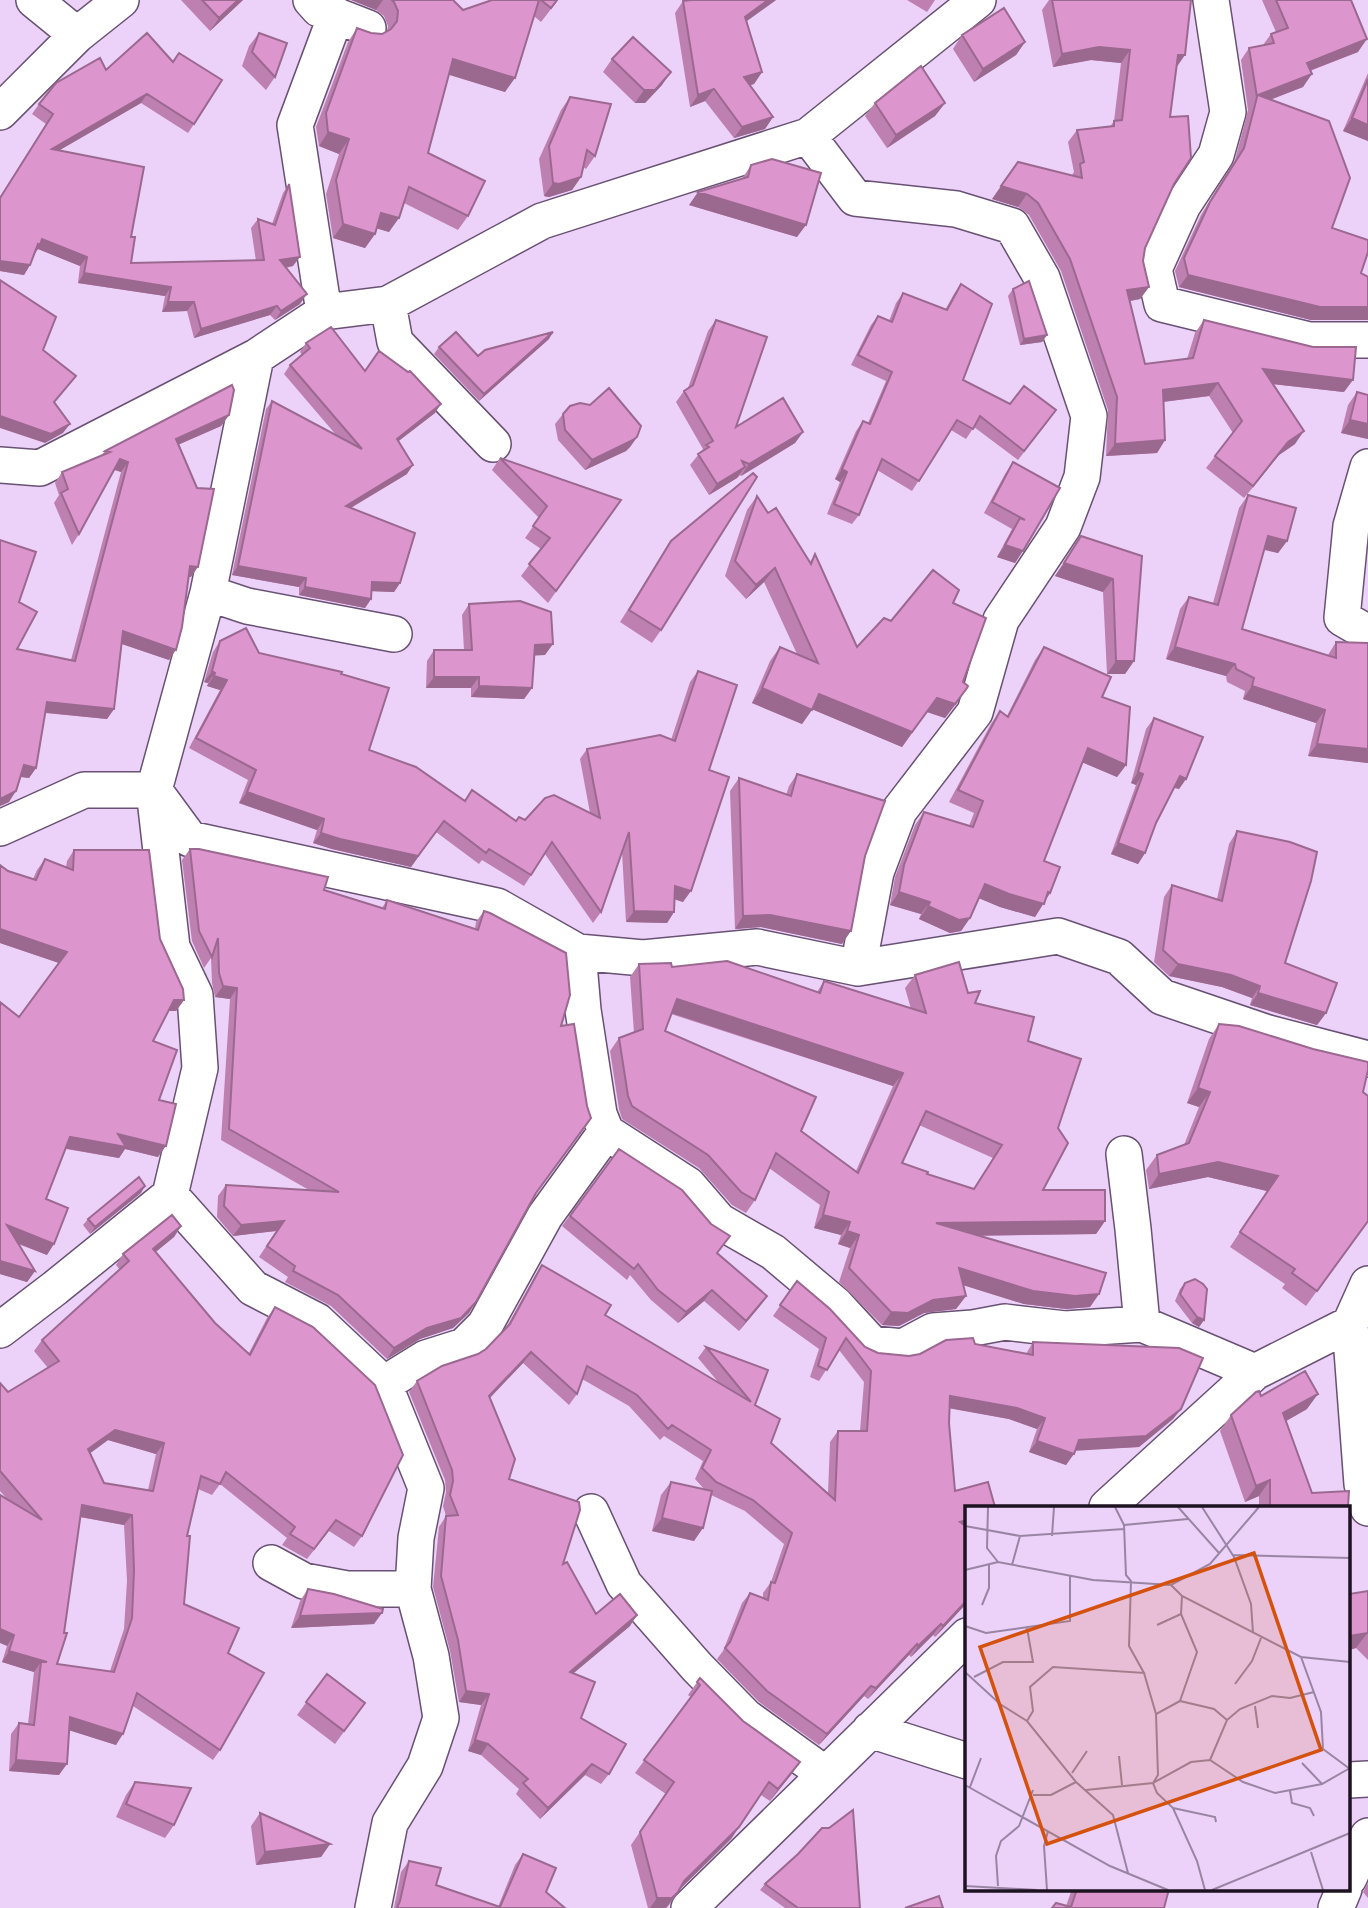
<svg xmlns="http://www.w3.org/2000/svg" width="1368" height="1908" viewBox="0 0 1368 1908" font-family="'Public Sans',sans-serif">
<rect width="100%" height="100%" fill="#ecd1f9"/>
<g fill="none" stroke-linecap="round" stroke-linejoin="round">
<!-- minor casing -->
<g stroke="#685173" stroke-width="38">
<path id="minor" d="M34,0L77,35
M311,0L319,9L368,28
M1211,0L1228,112L1216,155L1183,205L1154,269L1162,304L1309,340H1368
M0,112L77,35L121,0
M808,136L855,198L956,209L1012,226L1042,278L1089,416L1082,477L1063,527L1001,620L975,712L899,811L876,872L858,968L1058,936L1119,957L1162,997L1268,1033L1368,1059
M388,304L395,342L493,444
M324,312L295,125L336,15
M0,465L40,468L256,357L324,312L388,304L542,221L808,136L978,0
M1368,467L1351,526L1342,618L1368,633
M208,593L247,606L394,634
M154,790L190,839L497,906L578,952L583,1010L599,1114L606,1132
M0,828L84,790H154
M578,952L643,958L757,947L858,968
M1124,1154L1133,1229L1142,1324
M170,1195L253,1288L317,1321L384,1384L426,1488L416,1538L413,1589L431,1656L441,1718L425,1766L390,1823L373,1908
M1368,1284L1350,1324L1362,1484L1368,1508
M0,1330L55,1288L170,1195L200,1068L195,995L172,947L154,790L208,593L256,357
M384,1384L426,1358L464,1346L485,1325L545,1216L606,1132L688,1185L719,1221L773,1252L836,1305L872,1344L903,1347L933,1331L973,1328L1005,1322L1065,1329L1142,1324L1255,1372
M1107,1507L1255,1372L1350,1324
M591,1512L624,1584L697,1667L746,1717L825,1774
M271,1563L304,1581L347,1589H413
M870,1730L967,1761
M1349,1780L1368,1779
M1349,1878L1368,1836
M689,1908L967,1636
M1336,1908L1344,1889"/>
</g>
<!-- minor -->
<use href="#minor" stroke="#fff" stroke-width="35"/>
</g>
<!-- wall -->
<path fill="#be80b1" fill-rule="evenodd" d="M181,0H243L210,31Z
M351,0H453L463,10L492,0H558L541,22L534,16L505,92L449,74L428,153L468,216L458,230L404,203L389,232L376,228L375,234L365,248L333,238L326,194L339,154L319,146L316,127L348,42L357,28L371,33L382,34L387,31L388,26L384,16L376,10Z
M691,0H776L747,21L762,72L754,84L750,85L773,117L765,129L734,138L705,101L690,107L675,13L683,1Z
M907,0H935L927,12Z
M1049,0H1191L1176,67L1170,117L1174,184L1145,248L1143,261L1149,287L1140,299L1130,301L1145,364L1187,359L1195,333L1204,320L1344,392L1272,384L1295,444L1279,455L1244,498L1206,468L1233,433L1209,396L1163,402L1165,440L1157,453L1106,456L1108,410L1061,271L1029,215L1018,207L992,199L1072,175L1074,172L1068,142L1077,130L1110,127L1114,121L1121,63L1091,60L1053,67L1042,10Z
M1262,0H1351L1358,52L1310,71L1303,87L1270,99L1332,228L1361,273L1368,277V320H1311L1179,287L1175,271L1201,215L1235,160L1248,110L1241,60L1249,48L1263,45L1271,34L1276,32Z
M259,33L275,77L266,90L242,66L249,46Z
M962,35L1025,42L1016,55L974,82L953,49Z
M179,53L194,124L188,133L141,103L60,150L131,237V263L256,261L251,228L258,219L272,224L283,193L289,184L293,266L286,268L300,304L275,320L270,315L194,338L187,311L162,312L165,296L78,283L80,266L38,249L35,253L30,265L24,275L0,271V197L46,124L32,114L39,104L106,70L172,62Z
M612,59L662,85L645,103H635L603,72Z
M1368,73V141L1343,131Z
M570,97L595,156L586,169L583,167L581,177L572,190L549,197L544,196L539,159L561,110Z
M875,103H945L935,116L887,148L865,116Z
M751,165L797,237L689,205L742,179Z
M961,284L963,380L1010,404L1049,420L1018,460L974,427L966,439L951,430L912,491L877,470L859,515L852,524L827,514L840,482L835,479L856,431L863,421L868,423L886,381L851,365L871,325L878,316L889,321L896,303L903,293L945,310L954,294Z
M1013,289L1047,335L1042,342L1020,345L1008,296Z
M716,320L736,427L803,432L795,443L741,476L740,475L737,478L709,495L690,465L703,449L676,402L684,391L688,388L708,331Z
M549,339L479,401L434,354L439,347L478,356Z
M306,343L365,371L435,413L398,441L407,474L351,508L400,583L394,592L372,591L371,599L365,608L299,595V587L232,575L266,409L272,401L337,436L284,374L290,365L302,355L300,352Z
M1357,392L1368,395V439L1341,433L1348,405Z
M563,414L637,437L630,447L626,451L585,470L558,440L555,424Z
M229,415L221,426L178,445L191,577H189L169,660L122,644L114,709L107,719L45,713L36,768L29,778L20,777L9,802L0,806V540L19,602L17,649L71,660L121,472L114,470L79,534L72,545L54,503L59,495L55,483L62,472L101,456L105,451Z
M500,458L621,500L548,603L521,576L541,549L525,538L539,518L492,470Z
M1013,462L1060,488L1015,563L997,557L1012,529L984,513L1005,474Z
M1248,495L1287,541L1278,553L1264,550L1242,629L1328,655L1336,642L1368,643V763L1308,756L1316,723L1243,699L1245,691L1227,682L1226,676L1166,659L1180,609L1189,597L1213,603L1239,508Z
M757,496L768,513L810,562L815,554L857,647L891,621L953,603L963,682L957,703L945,718L927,712L902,747L812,709L802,724L752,703L770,661L780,647L797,654L764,582L746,599L725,576L747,510Z
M1081,536L1142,556L1134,661L1125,674H1107L1103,592L1055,576Z
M671,541L661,630L652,643L620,622Z
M469,604L545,655H535L532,688L524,699L471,697V688H426L427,661L434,650H464L462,615Z
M220,641L259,653L341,674L369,750L465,801L516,821L590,813L580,759L587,749L671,740L690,682L698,671L709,770L683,902L675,899L674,912L667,923L626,922L622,852L601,912L593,923L545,854L524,886L482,860L479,864L436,832L411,867L332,849L313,843L317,830L239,803L248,780L189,748L220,690L207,686L208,683L204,682L213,652Z
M1044,647L1102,697L1126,765L1117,777L1082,762L1044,861L1050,893L1035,917L1000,907L979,898L970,918L961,931L950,933L919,919L921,914L890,905L895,877L915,825L924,812L969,826L974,813L949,802L991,724L1000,711L1007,716L1035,660Z
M1154,718L1186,779L1179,789L1174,788L1156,823L1145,853L1138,864L1111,854L1136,785L1131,783L1146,729Z
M797,774L865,856L842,944L761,927L735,929L730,791L739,778L786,795L789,786Z
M1237,831L1285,963L1326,1013L1317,1025L1250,1005L1252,998L1222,987L1169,976L1154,962L1164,897L1172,885L1217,899L1229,844Z
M190,849L382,908L387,900L475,929L476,922L484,911L561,1026L535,1195L469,1313L453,1328L420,1339L387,1359L331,1306L285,1282L288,1277L259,1257L276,1231L233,1236L217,1217L218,1196L226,1185L309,1190L221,1140L230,999L215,997L212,983L211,958L204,968L192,941L182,860Z
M74,850L160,939L184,1000L176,1011H168L153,1041L159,1100L158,1157L125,1149L119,1158L66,1149L46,1199L47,1255L18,1244L35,1271L27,1282L0,1274V1002L19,1017L59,963L0,943L8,871L33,879L37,870L45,859L66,867L67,861Z
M639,964L672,967L817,992L824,981L911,1009L905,988L915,975L968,993L975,1003L1028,1041L1058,1128L1043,1190L1105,1221L1096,1234L979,1236L1099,1294L1090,1307L1066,1309L1024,1304L963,1285L966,1296L956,1309L924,1313L899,1326L882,1325L839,1282L850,1248L838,1244L841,1235L814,1228L820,1205L769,1168L755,1200L746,1213L732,1205L699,1168L622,1119L619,1109L610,1051L619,1038L634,1033L630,977ZM671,1014L893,1086L856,1171L665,1031ZM919,1125L993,1158L974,1189L927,1174L902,1163Z
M1219,1024L1363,1092L1368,1221L1306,1306L1282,1288L1285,1284L1230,1247L1267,1191L1208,1177L1149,1189L1146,1170L1157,1155L1184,1145L1199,1107L1187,1103L1209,1039Z
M619,1149L717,1253L767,1296L739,1331L704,1301L678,1323L651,1300L630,1275L627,1280L562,1226Z
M141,1193L90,1234L83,1225L88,1219Z
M181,1226L174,1237L155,1252L215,1323L249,1353L267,1318L275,1307L362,1536L354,1547L329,1531L307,1559L282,1545L287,1538L220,1484L212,1495L198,1489L187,1536L184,1604L228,1653L220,1750L213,1760L133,1706L116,1745L69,1730L59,1775L9,1771L11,1734L19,1723L28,1724L34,1672L2,1662L7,1646L8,1500L0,1491V1383L8,1392L48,1368L34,1351L42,1340L120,1270L116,1265L123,1254ZM108,1440L156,1454L148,1490L104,1483L90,1453ZM80,1517L124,1525L127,1581L124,1629L110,1671L57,1664Z
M542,1265L605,1315L719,1383L698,1358L706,1347L755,1405L771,1443L828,1493L830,1442L838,1431H860L864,1382L839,1350L819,1381L810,1377L819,1349L773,1316L797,1281L865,1347L878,1353L909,1356L975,1344L1026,1354L1033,1342L1181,1409L1173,1419L1139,1447L1075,1450L1066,1465L1029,1452L1037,1429L1009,1419L950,1408L949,1423L955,1491L967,1507L965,1583L967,1603L935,1637L933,1635L911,1657L909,1655L868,1699L864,1696L819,1745L759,1702L717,1659L723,1651L742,1603L750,1593L763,1598V1593L771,1582L784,1544L745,1511L711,1495L694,1541L652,1531L661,1495L671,1482L705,1490L695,1479L703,1461L664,1436L660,1440L629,1406L582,1379L577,1394L569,1405L523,1363L490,1398L509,1479L563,1564L596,1614L630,1626L573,1673L581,1718L609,1774L601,1784L585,1775L540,1819L516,1794L519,1789L481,1755L468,1751L481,1705L459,1702L450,1651L433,1587L439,1527L446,1516L443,1506L446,1492L445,1480L409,1392L417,1381L478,1354L486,1349L506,1328L535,1276Z
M1185,1283L1204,1320L1199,1327L1192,1323L1175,1301L1180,1289Z
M1261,1396L1307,1409L1286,1421L1312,1493L1348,1507H1259V1496L1245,1502L1220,1431L1231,1415Z
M308,1589L374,1624L291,1628L300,1601Z
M1368,1591V1660L1356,1648L1349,1650V1594Z
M327,1674L365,1703L335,1744L297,1715Z
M700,1678L743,1721L800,1762L770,1801L761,1795L731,1839L680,1889L669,1905L666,1908H648L631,1845L666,1794L635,1773L691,1697L688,1695Z
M135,1782L174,1825L165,1838L116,1817L126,1795Z
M260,1813L330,1844L321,1857L256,1865L251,1826Z
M523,1854L546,1892L565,1908H394L401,1872L409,1861L436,1885L498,1907L515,1865Z
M1368,1883V1898L1363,1892Z
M765,1884L860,1908H785L760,1890Z
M1072,1889H1169L1164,1908H1052L1066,1906Z"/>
<!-- shaded-wall -->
<path fill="#9b6890" d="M238,0H243L210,31L219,18Z
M351,0H383L376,10Z
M768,0H776L737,28L745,17Z
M1367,39L1358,52L1298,75L1307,63Z
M1025,42L1016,55L974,82L983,69Z
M1099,47L1130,50L1121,63L1091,60L1053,67L1062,54Z
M1178,55H1185L1176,68Z
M453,59L515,78L505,92L443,73Z
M671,72L662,85L645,103H635L644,90Z
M762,72L754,84L736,89L744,77Z
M1312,74L1303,87L1255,106L1258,95Z
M714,89L705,101L690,107L698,95Z
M147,94L141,103L46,158L52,149Z
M945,103L935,116L887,148L896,135Z
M773,117L765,129L734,138L742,127Z
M1352,118L1368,125V141L1343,131Z
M328,132L349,139L339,154L319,146Z
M581,177L572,190L549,197L544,196L553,183Z
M1001,186L1027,194L1018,207L992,199Z
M698,192L806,225L797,237L689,205Z
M381,213L399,218L389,232L372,227Z
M343,224L375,234L365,248L333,238Z
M42,239L87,257L80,266L38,249L34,254L38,244Z
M300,257L293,266L274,269L280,260Z
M0,261L30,265L24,275L0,271Z
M84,273L171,287L165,296L78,283Z
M1188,275L1368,307V320H1311L1179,287Z
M1149,287L1140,299L1119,303L1127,290Z
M307,294L300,304L275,320L281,311Z
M168,302H194L187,311L162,312Z
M277,306L270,315L194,338L201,329Z
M553,332L549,339L479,401L484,394Z
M1047,335L1042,342L1020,345L1024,339Z
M1263,369L1353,380L1344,392L1254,382Z
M1218,383L1209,396L1154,403L1163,390Z
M441,404L435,413L391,447L397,439Z
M229,415L221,426L168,449L176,439Z
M0,416L70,424L63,433L45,443L0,428Z
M1350,420L1368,424V439L1341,433Z
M1304,431L1295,444L1279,455L1244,498L1288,442Z
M803,432L795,443L741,476L749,464Z
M637,437L630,447L626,451L585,470L592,460Z
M1165,440L1157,453L1106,456L1115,444Z
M120,459L128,462L121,472L113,469Z
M413,465L407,474L340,514L346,506Z
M745,467L737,478L709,495L717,484Z
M842,469L847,472L840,482L835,479Z
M1268,536L1287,541L1278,553L1259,548Z
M1005,545L1023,551L1015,563L997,557Z
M1064,563L1113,579L1103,592L1055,576Z
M190,566L198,567L191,577H183Z
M238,566L306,578L299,587L232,575Z
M775,568L764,582L746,599L756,585Z
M372,582L400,583L394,592L366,591Z
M305,587L371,599L365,608L299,595Z
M123,631L176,650L169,660L116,642Z
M553,644L545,655L528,656L535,645Z
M1175,647L1235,664L1226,676L1166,659Z
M1116,661H1134L1125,674H1107Z
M212,671L215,673L208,683L204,682Z
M214,676L227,680L220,690L207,686Z
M434,677H479L471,688H426Z
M479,686L532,688L524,699L471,697Z
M1252,686L1325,710L1316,723L1243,699Z
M762,688L812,710L802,724L752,703Z
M967,688L945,718L927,712L902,747L809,708L819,694Z
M47,702L114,709L107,719L39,712Z
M1317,744L1368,749V763L1308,756Z
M1088,748L1126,765L1117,777L1079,761Z
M24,765L36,768L29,778L16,776Z
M1138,772L1143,774L1136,785L1131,783Z
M1180,776L1186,779L1179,789L1173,787Z
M16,791L9,802L0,806V799Z
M247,792L324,819L317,830L239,803Z
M444,821L411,867L332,849L313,843L321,833Z
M1118,843L1145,853L1138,864L1111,854Z
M985,884L1050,893L1035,917L1000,907L976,897Z
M675,886L691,891L683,902L667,897Z
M899,892L930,902L921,914L890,905Z
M928,906L970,918L961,931L950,933L919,919Z
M634,911L674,912L667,923L626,922Z
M770,915L851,931L842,944L761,927L735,929L743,916Z
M0,929L67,952L59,963L0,943Z
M1178,964L1231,975L1260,986L1252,998L1222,987L1169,976Z
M223,986L237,988L230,999L215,997Z
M1258,993L1326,1013L1317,1025L1250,1005Z
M677,999L903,1073L893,1086L668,1012Z
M174,1000H184L176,1011H166Z
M1198,1088L1210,1092L1199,1107L1187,1103Z
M118,1134L166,1146L158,1157L125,1149L119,1158L63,1148L70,1137Z
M1218,1162L1278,1176L1267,1191L1208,1177L1149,1189L1159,1174Z
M145,1186L141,1193L90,1234L95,1227Z
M823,1215L850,1222L841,1235L814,1228Z
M284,1221L276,1231L233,1236L241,1225Z
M1105,1221L1096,1234L927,1236L936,1223Z
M7,1225L54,1244L47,1255L0,1236Z
M181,1226L174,1237L146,1260L153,1249Z
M847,1231L859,1235L850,1248L838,1244Z
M0,1261L35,1271L27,1282L0,1274Z
M959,1268L1099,1294L1090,1307L1066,1309L1024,1304L950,1281Z
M712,1290L704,1301L678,1323L686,1312Z
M767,1296L760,1306L739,1331L746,1321Z
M966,1296L956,1309L924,1313L899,1326L882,1325L891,1312L933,1300Z
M476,1302L469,1313L453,1328L420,1339L387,1359L394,1348L427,1328Z
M1197,1317L1204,1320L1199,1327L1192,1323Z
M531,1352L523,1363L481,1407L489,1396Z
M1318,1394L1307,1409L1272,1429L1283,1413Z
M950,1396L1017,1408L1045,1418L1037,1429L1009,1419L942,1407Z
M1181,1409L1173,1419L1139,1447L1072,1451L1079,1440Z
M115,1430L164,1443L156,1454L108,1440L81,1460L88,1449Z
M1037,1441L1074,1454L1066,1465L1029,1452Z
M1270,1480L1259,1496L1245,1502L1256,1486Z
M82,1505L132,1515L124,1525L75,1516Z
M662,1518L703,1528L694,1541L652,1531Z
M967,1520V1528L960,1522Z
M967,1600V1603L935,1637L943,1626Z
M382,1613L374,1624L291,1628L300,1616Z
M637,1615L630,1626L562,1683L570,1672Z
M941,1624L933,1635L911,1657L918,1646Z
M0,1629L14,1635L7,1646L0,1643Z
M1368,1632L1356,1648L1349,1650V1636Z
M917,1644L909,1655L868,1699L876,1688Z
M9,1651L47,1662H41L34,1672L2,1662Z
M871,1686L864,1696L819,1745L827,1734Z
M466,1691L489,1694L481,1705L459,1702Z
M70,1717L123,1734L116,1745L62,1728Z
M475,1740L488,1744L481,1755L468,1751Z
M16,1760L67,1764L59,1775L9,1771Z
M800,1762L791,1775L770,1801L778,1789Z
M592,1764L585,1775L540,1819L548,1808Z
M739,1827L731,1839L675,1894L684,1881Z
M330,1844L321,1857L256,1865L265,1852Z
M678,1892L666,1908H650L657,1898Z"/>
<!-- building -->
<path fill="#dd95ce" stroke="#9b6890" stroke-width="2" fill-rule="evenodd" d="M202,0H238L219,18Z
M392,0H453L463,10L492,0H539L515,78L453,59L428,153L485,181L468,216L409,187L399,218L381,213L375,234L343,224L336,180L349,139L328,132L326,113L357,28L371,33L382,34L391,29L397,21L398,11L394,2Z
M541,0H557L551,8Z
M691,0H768L745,17L762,72L744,77L773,117L742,127L714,89L698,95L683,1Z
M1052,0H1191L1185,55H1178L1170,117L1188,116L1191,158L1174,184L1145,248L1143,261L1149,287L1127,290L1145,364L1193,358L1204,320L1313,347H1356L1353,380L1263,369L1304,431L1288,442L1253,486L1215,456L1242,421L1218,383L1163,390L1165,440L1115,444L1117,397L1070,259L1038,203L1027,194L1001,186L1018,162L1082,178L1080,164L1084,162L1077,130L1114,126V121L1122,120L1130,50L1099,47L1062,54Z
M1276,0H1351L1367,39L1307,63L1312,74L1258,95L1329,121L1350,178L1332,228L1368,240V252L1361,273L1368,277V307H1320L1188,275L1184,258L1210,202L1244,148L1257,97L1249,48L1274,43L1271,34L1288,28Z
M1004,8L1025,42L983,69L962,35Z
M147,33L173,62L179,53L222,80L194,124L147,94L52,149L144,167L131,237H135L131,263L264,260L258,219L275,225L289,184L300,257L280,260L307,294L281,311L277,306L201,329L194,302H168L171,287L84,273L87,257L42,239L40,245L38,244L30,265L0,261V198L53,114L39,104L56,83L100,58L106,70Z
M259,33L287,43L275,77L252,52Z
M633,37L671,72L655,90H644L612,59Z
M921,66L945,103L896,135L875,103Z
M1368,79V125L1352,118Z
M570,97L611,104L595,156L587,150L581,177L559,184L553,183L549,146Z
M772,159L821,173L806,225L698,192L748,177L751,165Z
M0,280L56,317L43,350L76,376L54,402L70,424L51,434L0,416Z
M1029,281L1047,335L1024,339L1013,289Z
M961,284L992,304L963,380L1010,404L1024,386L1056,410L1024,451L980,416L973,429L957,420L919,481L882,459L859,515L834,504L847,472L842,469L863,421L870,424L892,372L858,355L878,316L892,322L903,293L947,310Z
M716,320L767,337L736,427L783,398L803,432L749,464L742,461L745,467L717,484L698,454L709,447L706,445L713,441L684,391L693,385Z
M331,327L365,371L379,351L408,372L410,371L441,404L397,439L413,465L346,506L415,533L400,583L372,582L371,599L305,587L306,578L238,566L272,401L362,449L290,365L310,348L306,343Z
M456,332L478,356L485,350L553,332L484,394L439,347Z
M232,385L234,390L229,415L176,439L197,488L214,489L198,567L190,566L182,627L176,650L123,631L114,709L47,702L36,768L24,765L16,791L0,799V540L36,552L19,602L37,612L17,649L75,661L128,462L120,459L79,534L61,493L68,489L62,472L110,452L105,451Z
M609,388L641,426L637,437L633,440L592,460L565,430L563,414L570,406L580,403L590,405Z
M1357,392L1368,395V424L1350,420Z
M500,458L621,500L556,591L529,564L550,538L533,526L547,506Z
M1013,462L1060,488L1023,551L1005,545L1020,518L1025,520L992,502Z
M753,473L757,477L661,630L629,610L671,541Z
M1248,495L1296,508L1287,541L1268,536L1242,629L1336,658V642L1368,643V749L1317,744L1325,710L1252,686L1254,678L1236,669L1235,664L1175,647L1189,597L1218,605Z
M757,496L768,513L776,508L811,564L815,554L857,647L884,618L891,621L933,570L959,590L953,603L986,618L963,682L968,686L967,688L955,704L937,698L912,732L819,694L812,710L762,688L780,647L818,663L775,568L756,585L735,561Z
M1081,536L1142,556L1134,661H1116L1113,579L1064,563Z
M520,601L551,612L553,644L535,645L532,688L479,686V677H434V650H472L469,604Z
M246,628L259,653L342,672L341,674L389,688L369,750L416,767L465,801L472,790L516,821L519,817L525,820L545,798L554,795L600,818L587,749L660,735L675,741L698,671L737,685L709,770L729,777L691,891L675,886L674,912L634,911L629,832L601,912L552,842L531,875L489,849L486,853L444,821L418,856L340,839L321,833L324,819L247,792L256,770L196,738L227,680L214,676L215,673L212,671L220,641Z
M1044,647L1111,677L1102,697L1130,707L1126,765L1088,748L1044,861L1060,867L1050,893L1048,892L1044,904L1009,894L985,884L970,918L959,920L928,906L930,902L899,892L904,865L924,812L973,827L983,801L958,790L1000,711L1008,717Z
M1154,718L1203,737L1186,779L1180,776L1156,823L1145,853L1118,843L1143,774L1138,772Z
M797,774L885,801L865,856L851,931L770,915L743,916L739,778L791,796Z
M1237,831L1290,842L1317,852L1311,881L1285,963L1337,983L1326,1013L1258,993L1260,986L1231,975L1178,964L1163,950L1172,885L1222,901Z
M190,849H199L328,877L324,890L385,909L387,900L478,930L484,911L490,913L566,953L570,995L561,1026L574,1024L587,1106L591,1118L536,1193L476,1302L461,1318L427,1328L394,1348L338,1295L293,1271L295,1266L267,1246L284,1221L241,1225L224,1206L226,1185L339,1192L229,1129L237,988L223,986L219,973L218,938L212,957L199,931Z
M74,850H149L160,939L183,989L184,1000H174L153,1041L177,1050L159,1100L176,1104L166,1146L118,1134L126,1147L70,1137L46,1199L68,1208L54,1244L7,1225L35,1271L0,1261V1002L19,1017L67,952L0,929V865L8,871L36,880L45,859L73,870Z
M727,961L820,993L824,981L926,1013L915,975L959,962L968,993L980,991L975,1003L1034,1017L1028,1041L1081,1059L1058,1128L1068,1143L1043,1190H1105V1221L936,1223L1106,1273L1099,1294L1075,1296L1033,1291L959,1268L966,1296L933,1300L908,1313L891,1312L849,1268L859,1235L847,1231L850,1222L823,1215L829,1192L776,1153L755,1200L741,1192L708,1155L632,1106L628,1096L619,1038L643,1029L639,964L671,963L672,967ZM677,999L903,1073L858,1173L801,1131L816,1097L665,1031ZM926,1111L1002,1145L974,1189L927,1174L928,1172L902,1163Z
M1219,1024L1239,1026L1313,1049L1368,1062V1070L1363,1092L1368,1096V1221L1317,1291L1292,1273L1295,1269L1240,1232L1278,1176L1218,1162L1159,1174L1157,1155L1189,1143L1210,1092L1198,1088Z
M619,1149L682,1190L711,1224L730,1236L717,1253L767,1296L746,1321L712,1290L686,1312L658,1290L638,1264L634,1269L570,1216Z
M139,1177L145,1186L95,1227L88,1219Z
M172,1215L181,1226L153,1249L215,1323L250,1355L275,1307L313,1327L375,1385L403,1455L362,1536L336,1520L314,1549L290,1534L295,1527L226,1472L220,1484L201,1476L187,1536H190L184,1604L239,1628L228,1653L264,1673L220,1750L137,1693L123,1734L70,1717L67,1764L16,1760L19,1723L34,1725L41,1662H47L9,1651L14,1635L0,1629V1495L42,1520L0,1471V1383L8,1392L59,1361L42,1340L129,1261L123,1254ZM115,1430L164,1443L153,1491L104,1483L88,1449ZM82,1505L132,1515L134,1570L132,1618L114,1672L57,1664L67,1633H64Z
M542,1265L611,1305L605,1315L751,1402L706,1347L768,1370L755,1405L780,1419L771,1443L835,1500L838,1431H867L871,1371L846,1338L827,1370L818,1366L826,1338L780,1305L797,1281L830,1309L865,1347L878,1353L909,1356L920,1354L946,1340L973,1338L975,1344L1033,1355V1342L1179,1348L1203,1358L1181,1409L1146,1436L1079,1440L1074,1454L1037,1441L1045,1418L1017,1408L950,1396L949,1423L955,1491L988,1482L995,1507H967V1520L960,1522L967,1527V1579L965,1583L967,1586V1600L943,1626L941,1624L918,1646L917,1644L876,1688L871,1686L827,1734L767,1691L725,1648L730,1642L750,1593L768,1600L771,1582L775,1583L792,1533L753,1500L716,1482L702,1468L711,1450L672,1425L668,1429L637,1395L587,1366L577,1394L531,1352L489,1396L515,1459L509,1479L579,1502L580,1510L563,1564L567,1562L596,1614L620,1594L637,1615L570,1672L595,1682L581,1718L626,1744L609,1774L592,1764L548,1808L523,1783L528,1779L488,1744L475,1740L489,1694L466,1691L458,1640L441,1576L446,1516L458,1515L450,1495L453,1481L452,1470L417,1381L442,1366L478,1354L486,1349L510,1324Z
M1195,1279L1203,1284L1207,1289L1204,1320L1197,1317L1180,1294L1185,1283Z
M1305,1371L1318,1394L1283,1413L1312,1493L1349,1491L1348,1507H1270V1480L1256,1486L1231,1415L1256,1392L1259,1391L1261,1396Z
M671,1482L712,1491L703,1528L662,1518Z
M308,1589L334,1594L383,1609L382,1613L300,1616Z
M1368,1591V1633L1349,1636V1594Z
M327,1674L365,1703L344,1731L306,1702Z
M700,1678L743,1721L800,1762L778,1789L769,1782L739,1827L684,1881L678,1892L672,1898H657L640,1832L674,1782L644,1760L700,1685L697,1682Z
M135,1782L191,1788L174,1825L126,1804Z
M853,1810L860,1908H798L765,1884L798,1854L822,1828H829Z
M260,1813L330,1844L265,1852Z
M523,1854L556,1868L546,1892L565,1908H397L400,1901L409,1861L441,1868L436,1885L500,1907Z
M1077,1889H1169L1164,1908H1052L1056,1903L1071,1907Z
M939,1896L943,1908H905Z"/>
<!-- overview -->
<g transform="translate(965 1506)">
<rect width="385" height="385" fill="#ecd1f9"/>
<path fill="none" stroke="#9985a3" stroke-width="2" d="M23,1L22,42L33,56M213,1L254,47M237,1L269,51L286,98L288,127M159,19L223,13M0,20L55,30L159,23M87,30L89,1M268,49L385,52M47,59L55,30M0,64L33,56L128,74L206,79L245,58L294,1M206,79L217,90L336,151L385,156M217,90L216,108L232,146L215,195L249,203L262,214M17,99L24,82V59M192,119L216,108M0,120L21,127L105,115V70M336,151L356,206L358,243L385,263M0,166L35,198L62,215L111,276L148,309L163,367M179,167L191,208M9,171L38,156H68L62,122M270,178L287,155L296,132M215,195L191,208L193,269L188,277L192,287L208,302L232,355L240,384M290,200L293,222M62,215L68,205L65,181L88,161L179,167L164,140L166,75L161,69L159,19L150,1M154,250L157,279M245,254L262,214L275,203L307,190L325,192L349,186M337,257L357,278M107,267L122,245M0,279L145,360L203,384M5,281L16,252M121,284L188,277L226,256L245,254L278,276L310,287L357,278L385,262M325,285L327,297L345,302L349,310M68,289H86L111,276M208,302L250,311L251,316M346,346L358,384M0,380L72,384M33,380L31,350L36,335L54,320L68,284M82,384L79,340L83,325M247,384L385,327"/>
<path fill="#d4520e" fill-opacity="0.15" stroke="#d4520e" stroke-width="3.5" d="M289,47L356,244L82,338L15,141Z"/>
<rect width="385" height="385" fill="none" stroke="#1d1321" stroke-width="3.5"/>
</g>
</svg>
